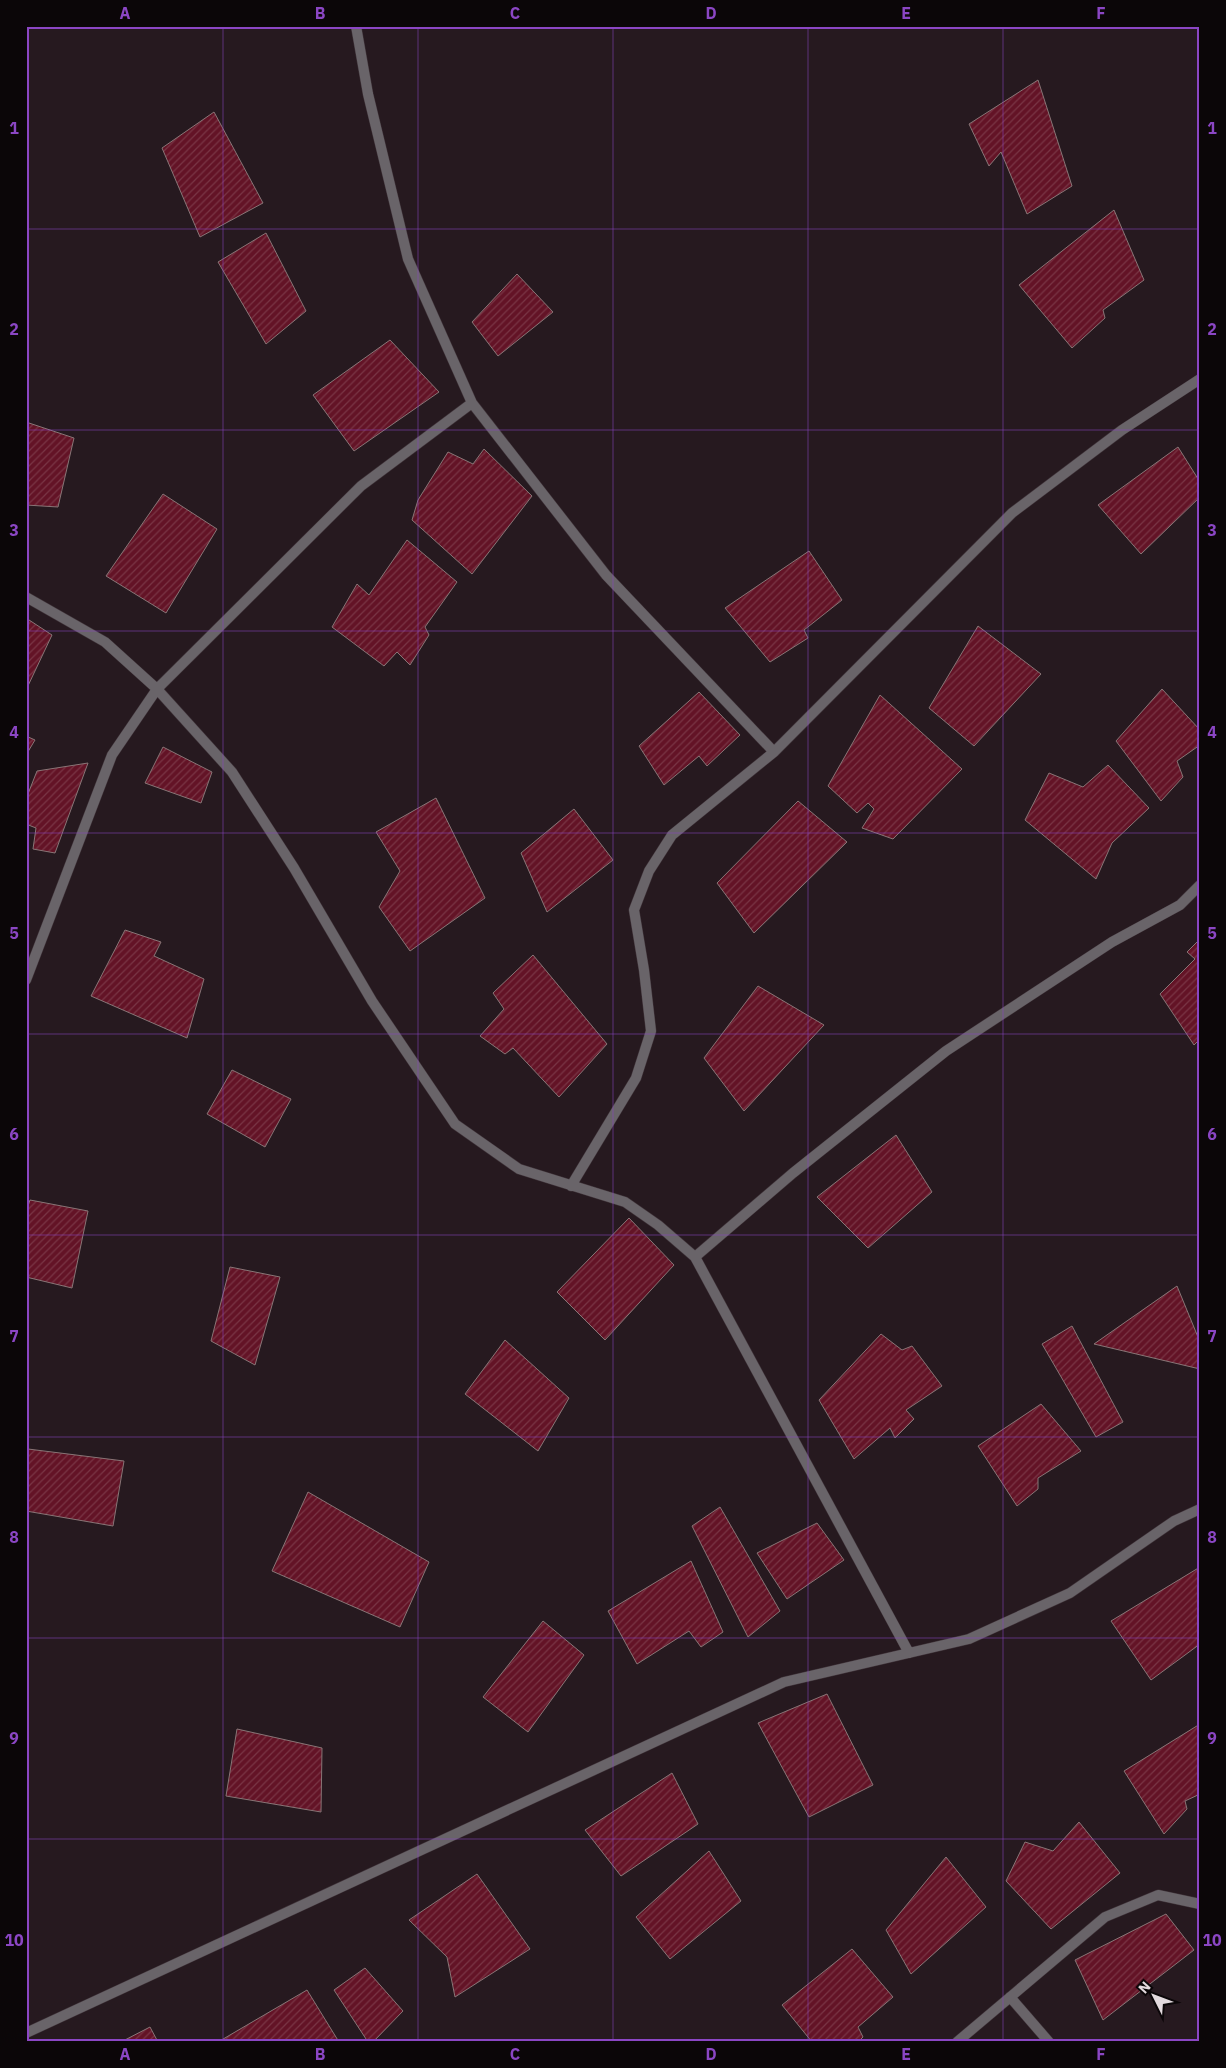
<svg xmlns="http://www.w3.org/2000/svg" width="1226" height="2068" viewBox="0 0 1226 2068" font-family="'IBM Plex Sans',sans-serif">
<defs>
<pattern id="building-hatch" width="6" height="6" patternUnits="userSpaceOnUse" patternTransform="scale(1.25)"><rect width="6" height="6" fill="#631326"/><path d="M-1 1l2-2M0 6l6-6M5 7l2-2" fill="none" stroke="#793545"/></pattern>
</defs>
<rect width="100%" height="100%" fill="#26191f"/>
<!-- building -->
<path fill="url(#building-hatch)" stroke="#887576" d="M1038,80L1072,186L1027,214L1001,152L989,166L969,124Z
M214,112L263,203L200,237L162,148Z
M1114,210L1144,280L1103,310L1105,318L1072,348L1019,285Z
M266,233L306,311L266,344L218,262Z
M517,274L553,312L498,356L472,322Z
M390,340L439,392L354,451L313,395Z
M26,422L74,438L58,507L26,505Z
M1178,447L1200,482V497L1141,554L1098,505Z
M484,449L532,496L472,574L412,520L418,500L448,452L473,464Z
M163,494L217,529L166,613L106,576Z
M407,540L457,582L425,627L429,635L410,665L397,652L384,666L332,627L357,584L369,595Z
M809,551L842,600L804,630L808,638L770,662L725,608Z
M26,618L52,635L26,690Z
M978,626L1041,674L974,746L929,708Z
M1162,689L1200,730V745L1177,761L1183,777L1161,801L1116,741Z
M699,692L740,735L707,766L699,756L664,785L639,746Z
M880,695L962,769L893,839L862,828L874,809L868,803L857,813L828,786Z
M26,736L35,740L26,755Z
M163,747L212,772L201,803L145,783Z
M88,763L55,853L33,849L36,828L26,824V799L37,771Z
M1108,765L1149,808L1112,843L1096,879L1025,820L1049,773L1083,787Z
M436,798L485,898L410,951L379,907L400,871L376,832Z
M798,801L847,842L754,933L717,883Z
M574,809L613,860L547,912L521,853Z
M125,930L161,942L154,956L204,979L187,1038L91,996Z
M1200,939V1039L1194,1045L1160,994L1195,959L1187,952Z
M533,955L607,1044L559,1097L513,1048L505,1054L480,1036L504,1009L493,993Z
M758,986L824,1025L744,1111L704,1058Z
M232,1070L291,1099L265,1147L207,1114Z
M896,1135L932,1192L868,1248L817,1197Z
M30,1200L88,1211L72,1288L26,1277V1212Z
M629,1218L674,1265L605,1340L557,1292Z
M230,1267L280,1277L255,1365L211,1341Z
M1177,1286L1200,1342V1369L1094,1344Z
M1072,1326L1123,1422L1096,1437L1042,1344Z
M881,1334L902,1350L912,1346L942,1386L906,1410L914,1419L895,1438L890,1428L854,1459L819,1400Z
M505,1340L569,1398L538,1451L465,1394Z
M1041,1404L1081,1451L1038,1478V1489L1017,1506L978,1446Z
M28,1449L124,1461L113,1526L26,1511Z
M308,1492L429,1562L400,1627L272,1571Z
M720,1507L780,1611L748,1637L692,1526Z
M817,1523L844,1560L787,1599L757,1553Z
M691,1561L723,1632L701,1647L689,1631L637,1664L608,1611Z
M1200,1567V1644L1151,1680L1111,1621Z
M543,1621L584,1655L528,1732L483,1697Z
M827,1694L873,1785L809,1817L758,1723Z
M1200,1724V1794L1185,1801L1187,1809L1164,1834L1124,1771Z
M237,1729L322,1748L321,1812L226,1796Z
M672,1773L698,1824L621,1876L585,1830Z
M1079,1822L1120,1873L1051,1929L1006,1881L1025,1842L1053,1851Z
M709,1851L741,1901L670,1959L636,1917Z
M946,1857L986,1907L911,1974L886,1930Z
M477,1874L530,1949L455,1997L447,1957L409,1920Z
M1166,1914L1194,1950L1103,2020L1075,1960Z
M852,1949L893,1997L858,2027L863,2037L858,2042H812L782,2005Z
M365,1968L403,2011L373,2042H368L334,1990Z
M307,1990L339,2042H218Z
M150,2027L158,2042H121Z"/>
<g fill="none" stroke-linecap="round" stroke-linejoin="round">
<!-- minor casing -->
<g stroke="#40343a" stroke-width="11">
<path id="minor" d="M356,26L368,94L408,259L472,403L606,575L774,752
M26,597L105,642L157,689L232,772L294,868L372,1001L455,1124L519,1169L625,1202L658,1225L695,1257L909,1653
M26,980L112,755L157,689L361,486L472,403
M571,1186L636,1078L651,1031L644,970L634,910L649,871L672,835L774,752L1012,513L1122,430L1200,379
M695,1257L793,1173L946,1051L1112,942L1180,905L1200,885
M1010,1997L1049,2042
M26,2033L784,1682L969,1639L1070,1593L1174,1521L1200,1509
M957,2042L1105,1917L1158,1895L1200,1904"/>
</g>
<!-- minor -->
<use href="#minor" stroke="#696469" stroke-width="10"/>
</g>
<!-- grid -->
<path fill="none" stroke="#8b46c4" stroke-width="1" stroke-opacity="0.55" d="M223,26V2042M418,26V2042M613,26V2042M808,26V2042M1003,26V2042M26,229H1200M26,430H1200M26,631H1200M26,833H1200M26,1034H1200M26,1235H1200M26,1437H1200M26,1638H1200M26,1839H1200"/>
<!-- border -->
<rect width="1226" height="2068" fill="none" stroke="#0b0608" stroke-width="55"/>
<!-- north arrow -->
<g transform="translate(1154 1996) rotate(312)" stroke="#0b0608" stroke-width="4" paint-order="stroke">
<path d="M0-4L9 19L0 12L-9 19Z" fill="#e3dade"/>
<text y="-8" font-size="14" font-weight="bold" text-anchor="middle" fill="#e3dade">N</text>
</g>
<rect x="28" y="28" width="1170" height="2012" fill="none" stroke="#8b46c4" stroke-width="2"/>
<g font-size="16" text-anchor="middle" font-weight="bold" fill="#8b46c4">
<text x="125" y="19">A</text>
<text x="320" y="19">B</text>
<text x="515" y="19">C</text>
<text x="711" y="19">D</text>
<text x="906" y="19">E</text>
<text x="1101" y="19">F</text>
<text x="14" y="134">1</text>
<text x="1212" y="134">1</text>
<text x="14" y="335">2</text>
<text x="1212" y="335">2</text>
<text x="14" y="536">3</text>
<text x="1212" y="536">3</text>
<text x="14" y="738">4</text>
<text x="1212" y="738">4</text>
<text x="14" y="939">5</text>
<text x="1212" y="939">5</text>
<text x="14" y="1140">6</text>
<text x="1212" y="1140">6</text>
<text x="14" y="1342">7</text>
<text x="1212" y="1342">7</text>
<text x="14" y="1543">8</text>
<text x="1212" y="1543">8</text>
<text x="14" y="1744">9</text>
<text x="1212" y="1744">9</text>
<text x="14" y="1946">10</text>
<text x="1212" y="1946">10</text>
<text x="125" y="2060">A</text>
<text x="320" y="2060">B</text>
<text x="515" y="2060">C</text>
<text x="711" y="2060">D</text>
<text x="906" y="2060">E</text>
<text x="1101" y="2060">F</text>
</g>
</svg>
